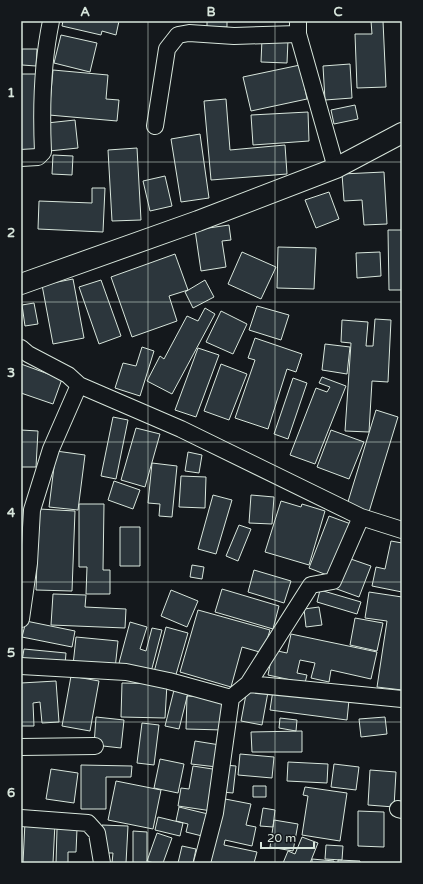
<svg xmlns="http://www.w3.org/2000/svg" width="423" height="884" viewBox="0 0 423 884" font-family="'Varela Round',sans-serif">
<rect width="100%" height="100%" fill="#14181c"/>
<!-- building -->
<path fill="#2c363c" stroke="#d8e6dc" d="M63,21H119L116,35L102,31L101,35L62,26Z
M207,21H227V27H207Z
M371,21H383L386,87L357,88L355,34H372Z
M61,35L97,43L90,72L54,63Z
M262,39L288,40L287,63L261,62Z
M22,49H37L36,66L22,65Z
M350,64L352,98L325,100L323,66Z
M300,65L307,99L251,111L243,77Z
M53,70L108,75L106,99L119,100L117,121L49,115Z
M21,74H37L35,151H21Z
M226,99L230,150L285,145L287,174L211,180L204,101Z
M355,105L358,119L334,124L331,110Z
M308,112L309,141L253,145L251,115Z
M75,120L78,148L49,151L47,123Z
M200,134L209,198L181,202L171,139Z
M137,148L141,220L112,221L108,150Z
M53,155L73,156L72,175L52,174Z
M384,172L387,224L364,225L362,200L344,201L342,174Z
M165,176L172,206L150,211L143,181Z
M92,188H105L103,232L38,229L39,201L92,203Z
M329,192L339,219L316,228L305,200Z
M229,225L231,240L222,241L226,267L201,271L195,230Z
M388,230H402V290H389Z
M278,247L316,248L314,289L277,288Z
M242,252L276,267L261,299L228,284Z
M380,252L381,276L357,278L356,253Z
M175,254L188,290L169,296L177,321L132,337L111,277Z
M73,279L84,338L53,344L42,285Z
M101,280L121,336L99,344L79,287Z
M205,280L214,297L193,308L185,292Z
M34,303L38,324L25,326L22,305Z
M257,306L289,315L281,340L249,330Z
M205,308L215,314L172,394L147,381L160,356L164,359L187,316L198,321Z
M221,311L247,324L233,354L206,342Z
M375,319L391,320L388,382L372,381L369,432L345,431L351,343L341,342L342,320L368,322L366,346H373Z
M255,338L302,354L296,372L287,369L268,429L235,418L255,360L248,358Z
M325,344L350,347L347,374L322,370Z
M142,347L154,351L140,396L115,388L123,363L136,366Z
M198,348L219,355L196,417L175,410Z
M21,364L62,379L53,404L21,393Z
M221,364L247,374L229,420L204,411Z
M322,377L346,386L315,464L290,455L316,388L327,392L330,387L319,383Z
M293,378L307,383L288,439L274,434Z
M376,410L398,417L369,512L347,505Z
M113,417L128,420L116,479L101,476Z
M136,428L160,434L145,487L121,480Z
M21,430L38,431L36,467H21Z
M331,430L364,442L349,479L317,467Z
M56,451L85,455L78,510L49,507Z
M188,452L202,455L199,473L185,471Z
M152,463L177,466L172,517L159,516L160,504L148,503Z
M181,476L206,477L205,508L179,507Z
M114,481L140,490L133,509L108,500Z
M213,495L232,500L216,554L198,549Z
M251,495L274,497L272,524L249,523Z
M281,501L301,507L302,504L325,511L309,565L265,552Z
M79,504H104L103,570H110V594H86L87,567H79Z
M39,509L75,511L72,591L36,590Z
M329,516L351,524L332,577L309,568Z
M239,525L251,529L238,561L226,556Z
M120,527H140V566H120Z
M391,541L402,543V592L372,586L376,567L385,569Z
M345,557L371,566L359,597L334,588Z
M192,565L204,567L202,579L190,577Z
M254,570L291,581L284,603L248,592Z
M222,589L279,606L273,629L215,612Z
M171,590L198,601L187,627L161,616Z
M320,590L361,602L357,614L317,602Z
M369,592L402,597V690L377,687L387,621L365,618Z
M53,594L86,595L85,607L126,609L125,628L51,625Z
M319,607L322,625L306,627L304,609Z
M198,610L270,630L263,653L242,647L231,687L180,672Z
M355,618L383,623L377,651L350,645Z
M26,621L75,631L72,647L22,637Z
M130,622L147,627L140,649L146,651L152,628L162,630L151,672L119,663Z
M166,627L188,633L175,678L154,672Z
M291,634L377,652L371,679L331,670L329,682L311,678L315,663L300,660L297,673L307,675L305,683L268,675L273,650L287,653Z
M76,637L118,641L115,669L73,665Z
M24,649L66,653L65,665L22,661Z
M71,676L99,681L90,731L62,726Z
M56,681L59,722L42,723L40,702L33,703L34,726H21V683Z
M122,683L167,684L165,718L121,717Z
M247,689L268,692L262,725L241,721Z
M174,690L188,693L179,729L165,726Z
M273,690L349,700L347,720L270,710Z
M187,696L225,698L223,730L186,729Z
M96,717L124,720L121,748L94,745Z
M385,717L387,734L361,737L359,719Z
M280,718L297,720L296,731L279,728Z
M142,723L159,725L154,765L137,763Z
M302,731V752H252L251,732Z
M195,741L220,745L217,767L191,764Z
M240,754L274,757L272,778L238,775Z
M160,759L184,764L178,793L154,788Z
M288,762L328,764L327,783L287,781Z
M334,764L359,767L356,790L331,787Z
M81,765L132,766L131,777H106V809H81Z
M225,765L236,766L233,793L222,792Z
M193,766L219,770L212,811L178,806L181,788L189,789Z
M51,769L78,773L74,803L46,799Z
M370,770L396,772L394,807L368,805Z
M116,781L161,790L153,829L108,820Z
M253,786H266V797H253Z
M305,787L347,793L340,841L302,835L308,796L303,795Z
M220,798L251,804L246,825L256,827L252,846L225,840L224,845L257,852L254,863H206Z
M179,807L208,814L202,836L186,832L188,824L176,821Z
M263,808L275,810L273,827L260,826Z
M358,811L384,812V847L358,846Z
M158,817L183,823L180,836L155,830Z
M274,820L298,824L293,851L270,847Z
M25,822L55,823L53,863H23Z
M102,825L128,826L126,863H112L113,853H101Z
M57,829H77L76,852H68V863H56Z
M133,831L147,832V863H133Z
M157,833L172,838L163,863H154L147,861Z
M302,837L318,843L310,863H283L288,851L295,854Z
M326,845L343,846L342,860L325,859Z
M182,846L196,849L193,863H178Z
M312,859L334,861V863H312Z
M338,860L360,861V863H338Z"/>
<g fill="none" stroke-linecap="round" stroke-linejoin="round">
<!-- minor casing -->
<g stroke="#d8e6dc" stroke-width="18">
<path id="minor" d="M298,21V34L336,168
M155,126L167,49L178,35L189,33L234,36L298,34
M21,158L38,157L43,152C41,108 42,64 51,21
M21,348L28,354L68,375L79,385L181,429L361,517L402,530
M21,619L29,563L32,510L51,449L79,385
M21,666L126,672L169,681L231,698
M248,684L402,699
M21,747L95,746
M398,809L402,810
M21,818L88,823L97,833L102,863
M202,863L215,813L231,698L248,684L311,585L333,581L361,517"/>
</g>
<!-- tertiary casing -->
<g stroke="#d8e6dc" stroke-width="22">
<path id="tertiary" d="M21,284L198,221L336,168L402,133"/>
</g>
<!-- minor -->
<use href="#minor" stroke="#14181c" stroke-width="16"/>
<!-- tertiary -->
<use href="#tertiary" stroke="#14181c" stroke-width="20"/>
</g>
<!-- grid -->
<path fill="none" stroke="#d8e6dc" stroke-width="1" stroke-opacity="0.55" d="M148,21V863M275,21V863M21,162H402M21,302H402M21,442H402M21,582H402M21,722H402"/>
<!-- border -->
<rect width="423" height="884" fill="none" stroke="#14181c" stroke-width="44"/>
<!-- scale -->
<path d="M261 842v6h53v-6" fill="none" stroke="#d8e6dc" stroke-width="2"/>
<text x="267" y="842" font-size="12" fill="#d8e6dc" stroke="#14181c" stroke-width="3" paint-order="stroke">20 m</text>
<rect x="22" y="22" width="379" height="840" fill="none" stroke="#d8e6dc" stroke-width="1.5"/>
<g font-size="13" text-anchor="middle" font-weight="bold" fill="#d8e6dc">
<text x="85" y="16">A</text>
<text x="211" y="16">B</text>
<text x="338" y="16">C</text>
<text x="11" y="97">1</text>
<text x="11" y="237">2</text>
<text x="11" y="377">3</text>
<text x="11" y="517">4</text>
<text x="11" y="657">5</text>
<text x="11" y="797">6</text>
</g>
</svg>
